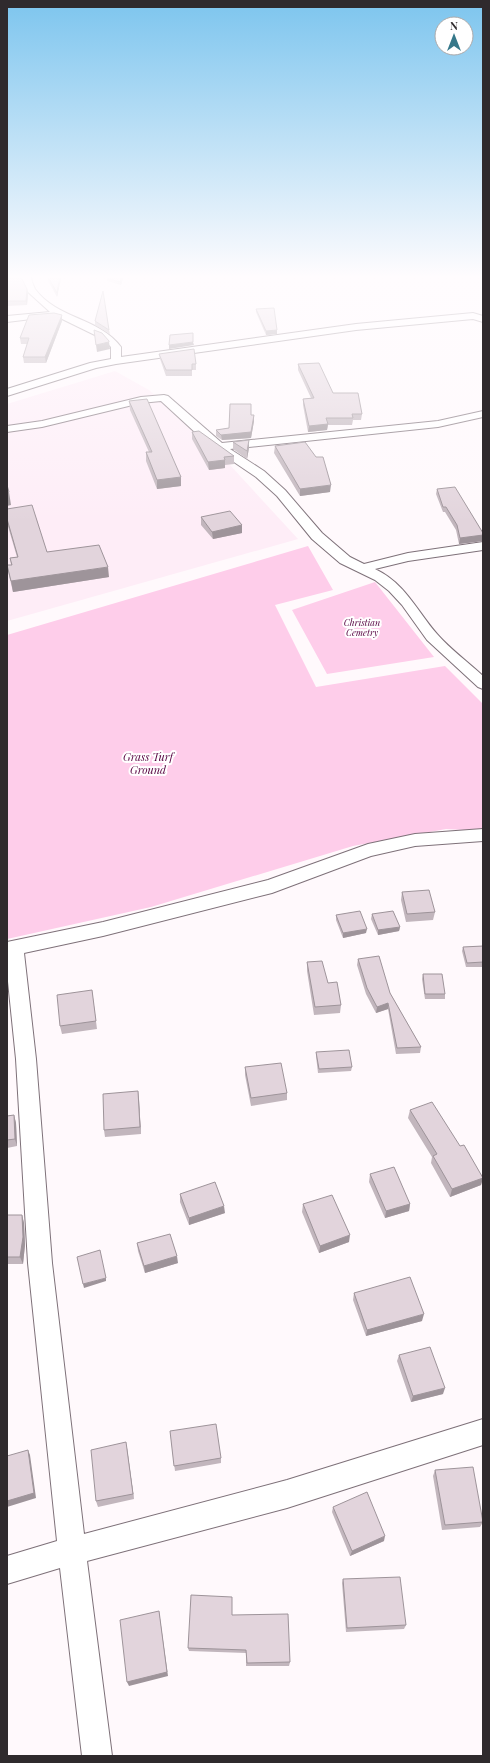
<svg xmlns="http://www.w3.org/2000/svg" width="490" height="1763" viewBox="0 0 490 1763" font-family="'Playfair Display',serif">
<rect width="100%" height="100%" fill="#fff9fc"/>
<!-- built -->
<path fill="#feedf7" d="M115,371L149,390L207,440L298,539L7,621V404Z"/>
<!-- green -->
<path fill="#fecdea" d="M308,546L333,590L275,605L316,687L445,666L483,704V831L446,829L353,846L151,907L7,939V635Z
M375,582L434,657L327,674L292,610Z"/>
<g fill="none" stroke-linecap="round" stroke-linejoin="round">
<!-- minor casing -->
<g stroke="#7e7179" stroke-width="2">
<path id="minor" d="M20,275H30C31,279 33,285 35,289C57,319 100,318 121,347V357L356,324L473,313L483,316V322L473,319L356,330L116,364L96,368L7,396V389L90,363L111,359V347L103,339L56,316L7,322V316L50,312L28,292Z
M164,395L168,396L222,443L438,421L483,411V417L438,427L230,449L264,471L285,490L322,533L350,557L364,564L408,553L483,542V550L408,561L375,569C406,584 416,610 437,634C450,649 468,662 483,676V689L478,687L427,640L402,605L389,591L375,580L340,563L312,539L277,496L256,477L225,456L198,435L161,401L141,403L42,427L7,432V426L42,421L141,397Z
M483,829V841L415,846L371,856L272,893L103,936L24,953L36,1059L52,1263L84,1534L287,1480L483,1419V1445L287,1508L87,1561L112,1756H82L60,1568L7,1584V1556L57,1541L28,1263L16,1059L7,972V942L103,922L268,880L368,844L415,834Z"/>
</g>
<!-- minor -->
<use href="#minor" fill="#fff" fill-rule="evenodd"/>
</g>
<!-- wall -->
<path fill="#c2b6bd" d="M7,275L27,289L28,294L27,305L7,306Z
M45,275H81L80,277L61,278L57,297Z
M108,275H124L121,285L107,281V278Z
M256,309L277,330V334L266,335L256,312Z
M62,321L46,363H24L23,357L27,344H21L20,338Z
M95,321L109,330L110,334L95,325Z
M159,354L196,364V370H192V376H166L160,359Z
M298,364L333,393L362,414L361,420H353L352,425H328L327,430L308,432L303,405V399L311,398L298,370Z
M129,401L181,477V486L157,489L146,461V452H149L130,410Z
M251,415L254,421L251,438L222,440L216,436V430L229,428Z
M192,432L234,456V464L225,465V468L209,470L192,439Z
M233,442L249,448L247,459L233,449Z
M275,446L330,492L300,496L274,453Z
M437,489L483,533V541L459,544L456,530L445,512H443L436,494Z
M7,509L47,552L109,577L13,592L7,567L11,565L10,558L17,557L7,523Z
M201,517L242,525V533L213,539L201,525Z
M402,892L435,912L433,920L406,922L401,900Z
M372,914L400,927L399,931L378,935L371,919Z
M336,915L366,933L343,938L336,920Z
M483,946V967H466L462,951L463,947Z
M358,959L390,993L421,1047L420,1053L396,1054L388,1009L376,1013L366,994L357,965Z
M307,962L328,983L341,1005L340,1013L314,1015L307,971Z
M423,974L445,994V999H425L422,979Z
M92,990L97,1029L62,1034L60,1026Z
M316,1052L352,1067L351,1071L318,1073L316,1056Z
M245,1067L287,1093V1100L251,1106L245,1075Z
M138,1091L141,1134L105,1137L104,1130Z
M410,1110L460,1146L483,1177L481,1185L450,1197L431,1163L432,1157L408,1118Z
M14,1115L16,1123L17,1146L7,1148V1116Z
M370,1174L410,1204L409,1211L385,1218L369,1182Z
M180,1194L225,1213L189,1225L180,1202Z
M303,1204L349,1242L319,1253L302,1212Z
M7,1215H22L24,1223L25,1245L23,1264H7Z
M137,1243L178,1263L145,1273L138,1251Z
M354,1293L422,1321L366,1336L353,1300Z
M399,1355L443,1394L411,1402L397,1361Z
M170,1431L221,1458V1463L175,1471Z
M127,1448L134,1499L98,1507L96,1501Z
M435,1470L483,1522L480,1527L442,1530L433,1476Z
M333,1507L384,1541L350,1556L332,1512Z
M343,1579L406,1625L404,1629L346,1632L342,1583Z
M232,1597V1615L290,1662L289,1666H246V1653L189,1651L188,1648Z"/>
<!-- shaded-wall -->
<path fill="#9e949a" d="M60,275L61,278L57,297V293Z
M123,275H124L121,285L120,282Z
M27,289L28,294L27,305L26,301Z
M62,315V321L46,363L45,357Z
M277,330V334L266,335V331Z
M109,342L110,349L97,352L96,345Z
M193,342L194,345L169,349V345Z
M254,415V421L251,438L222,440L221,435Z
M328,424L327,430L308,432L309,426Z
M249,440V448L247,459V451Z
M225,460V468L209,470L208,462Z
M181,477V486L157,489V480Z
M331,485L330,492L300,496V489Z
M7,492H9L11,505L7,506Z
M242,525V533L213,539L212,532Z
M483,535V541L459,544L460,538Z
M108,567L109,577L13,592L11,581Z
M400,927L399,931L378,935V930Z
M367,929L366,933L343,938V933Z
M388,1003V1009L376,1013L377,1007Z
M138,1091L139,1099L141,1134L140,1127Z
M14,1115L16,1123L17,1146L15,1139Z
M483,1178L481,1185L450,1197L452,1189Z
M410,1204L409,1211L385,1218L386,1211Z
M224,1206L225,1213L189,1225V1218Z
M22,1215L24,1223L25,1245L23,1264L20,1257Z
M350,1235L349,1242L319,1253L320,1246Z
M177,1256L178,1263L145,1273L144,1266Z
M106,1278V1281L84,1288L83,1284Z
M424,1314L422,1321L366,1336L367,1330Z
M445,1388L443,1394L411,1402L413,1396Z
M126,1442L127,1448L134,1499L133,1494Z
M28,1450L30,1455L36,1498L7,1507V1501Z
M385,1536L384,1541L350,1556L352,1551Z
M159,1611L168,1676L129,1686L127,1682Z"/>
<!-- building -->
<path fill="#e2d4dc" stroke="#9e949a" d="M7,275H20L27,289L26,301H7Z
M47,275H60L57,293Z
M108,275H123L120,282L107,278Z
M103,291L109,330L95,321Z
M274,308L277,330L266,331L256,309Z
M54,313L62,315L45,357H23L29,338H20L29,315Z
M94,330L102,333L109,341V342L96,345Z
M193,333V342L169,345L170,335Z
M194,349L196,364H192V370H166L159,354Z
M319,363L333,393H358L362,414H352L353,418H326L328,424L309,426L303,399L314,398L298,364Z
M147,399L181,477L157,480L146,452H152L129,401Z
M230,404H251V415H254L251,432L221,435L216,430L229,428Z
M199,431L234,456L224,457L225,460L208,462L192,432Z
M249,440L247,451L233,442Z
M305,442L316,457H323L331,485L300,489L275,446Z
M7,485L9,492H7Z
M455,487L483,533V535L460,538L457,525L446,507H443L437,489Z
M32,505L47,552L99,545L108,567L11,581L7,565H12L10,558L18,557L7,519V509Z
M230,511L242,525L212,532L201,517Z
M429,890L435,912L407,914L402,892Z
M360,911L367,929L343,933L336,915Z
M393,911L400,927L378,930L372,914Z
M483,946V962L467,963L463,947Z
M379,956L390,993L421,1047L397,1048L388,1003L377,1007L367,988L358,959Z
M322,961L328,983L337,982L341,1005L315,1007L307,962Z
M423,974H442L445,994H425Z
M92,990L96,1021L60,1026L57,995Z
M349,1050L352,1067L319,1069L316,1052Z
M281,1063L287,1093L251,1098L245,1067Z
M138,1091L140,1127L104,1130L103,1094Z
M432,1102L460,1146L464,1145L483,1178L452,1189L433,1156L437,1154L410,1110Z
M14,1115L15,1139L7,1140V1116Z
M394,1167L410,1204L386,1211L370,1174Z
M215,1182L224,1206L189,1218L180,1194Z
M332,1195L350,1235L320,1246L303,1204Z
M7,1215H22L23,1237L20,1257H7Z
M170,1234L177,1256L144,1266L137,1243Z
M100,1250L106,1278L83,1284L77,1257Z
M410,1277L424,1314L367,1330L354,1293Z
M430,1347L445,1388L413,1396L399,1355Z
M216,1424L221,1458L174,1466L170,1431Z
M126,1442L133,1494L96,1501L91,1450Z
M28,1450L34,1493L7,1501V1456Z
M473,1467L483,1522L445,1525L435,1470Z
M367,1492L385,1536L352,1551L333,1507Z
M400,1577L406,1625L347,1628L343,1579Z
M191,1595L232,1597V1615L288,1614L290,1662L247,1663L246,1650L188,1648Z
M159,1611L167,1672L127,1682L120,1620Z"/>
<!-- sky -->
<linearGradient id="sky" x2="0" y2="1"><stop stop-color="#7dc5ee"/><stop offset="0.53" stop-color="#fffcfe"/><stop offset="1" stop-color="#fffcfe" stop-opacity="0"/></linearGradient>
<rect width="490" height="522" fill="url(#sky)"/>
<g text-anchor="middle" stroke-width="4" stroke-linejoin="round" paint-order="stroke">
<!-- far-park labels -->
<g font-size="9" font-style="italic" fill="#54013f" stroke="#fff">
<text x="362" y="626">Christian<tspan x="362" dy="10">Cemetry</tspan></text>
</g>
<!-- park labels -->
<g font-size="11" font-style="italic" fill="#54013f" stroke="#fff">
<text x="148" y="761">Grass Turf<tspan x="148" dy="13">Ground</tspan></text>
</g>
</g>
<!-- border -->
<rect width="490" height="1763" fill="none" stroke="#2f2a2d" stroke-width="16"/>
<!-- north arrow -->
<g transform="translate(454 36)"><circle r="19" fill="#ffffff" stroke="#acaaab"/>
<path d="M0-3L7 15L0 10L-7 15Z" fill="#36788a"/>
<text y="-6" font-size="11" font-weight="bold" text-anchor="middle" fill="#2f2a2d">N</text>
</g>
</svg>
